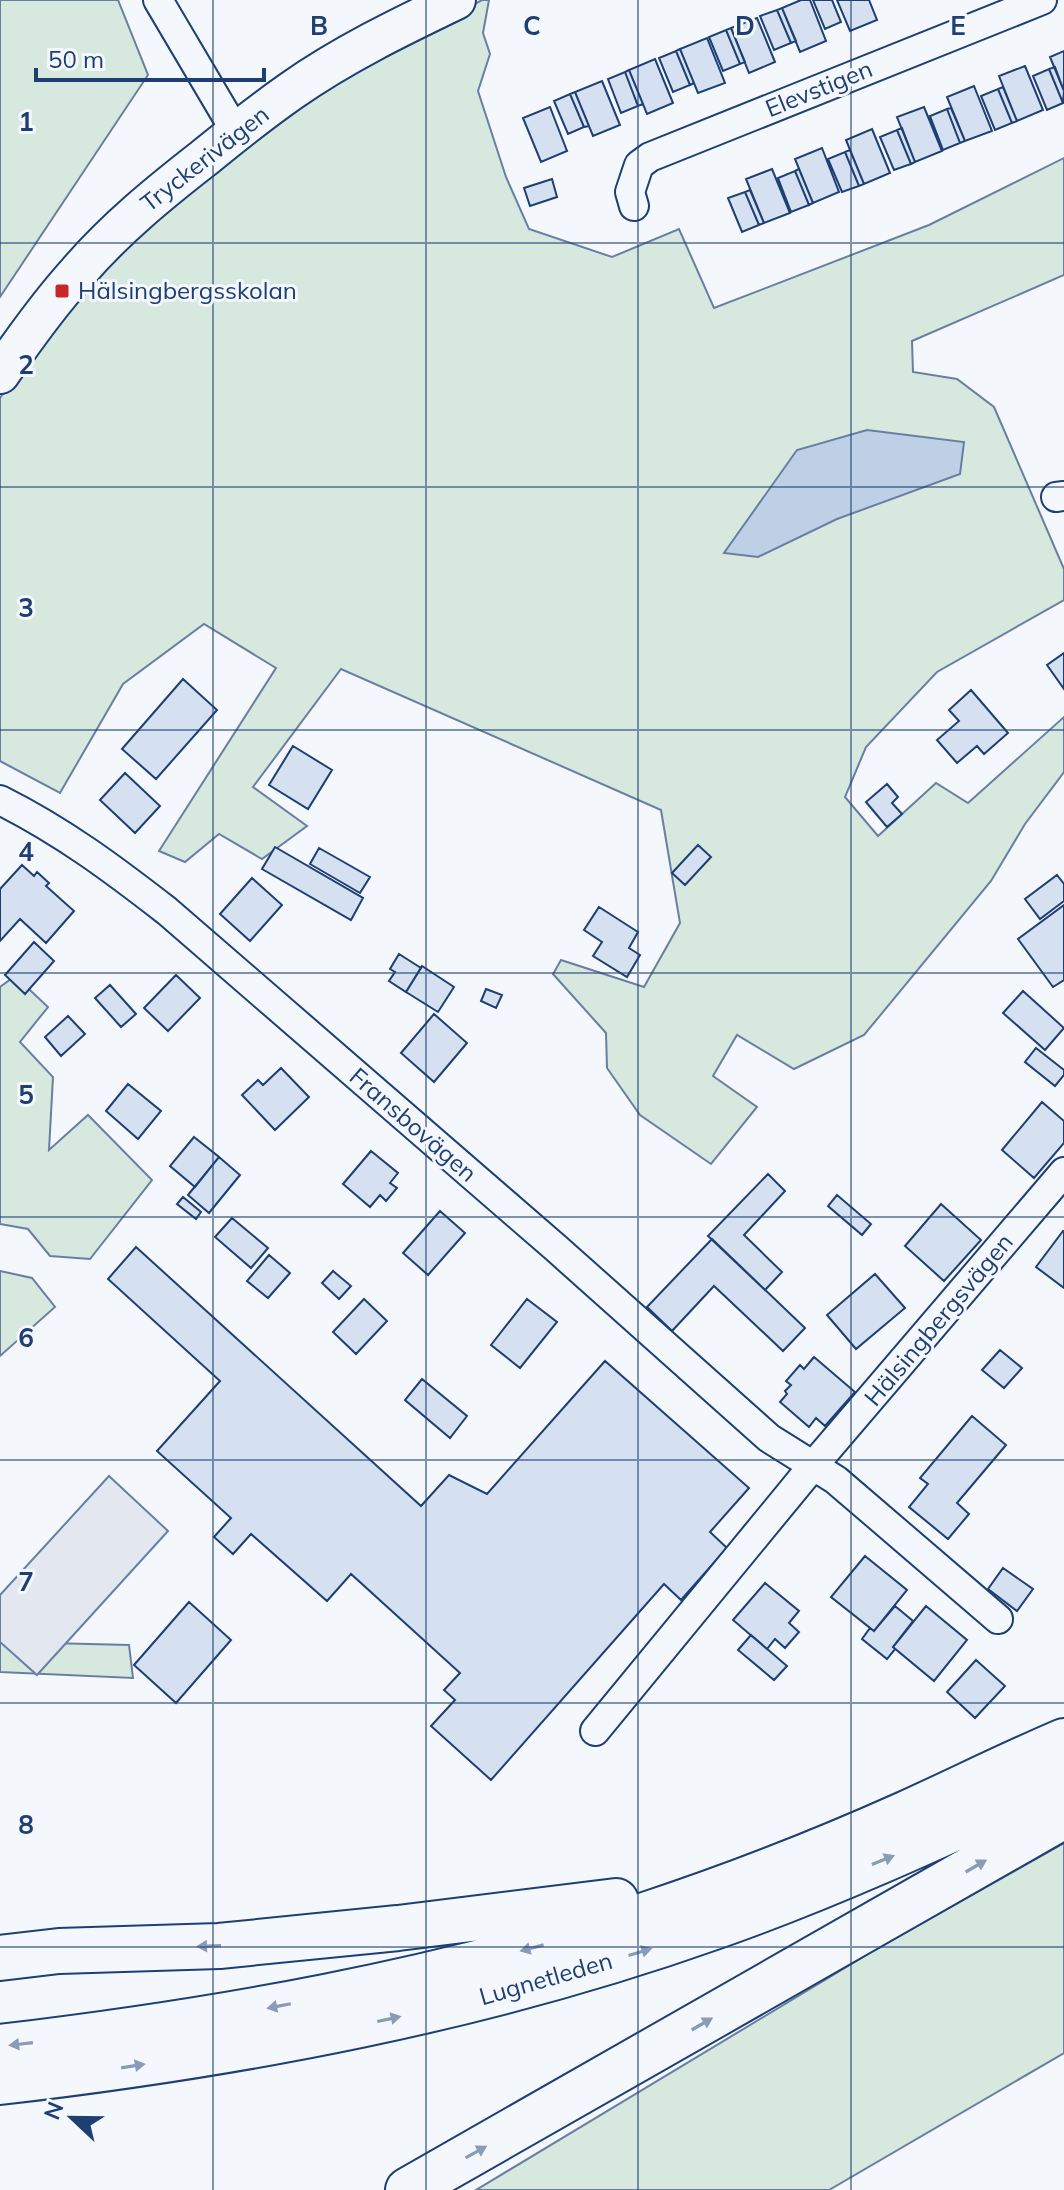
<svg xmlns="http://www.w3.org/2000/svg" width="1064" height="2190" viewBox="0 0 1064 2190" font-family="Mulish,sans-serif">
<rect width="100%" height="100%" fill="#f4f7fb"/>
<!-- green -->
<path fill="#d7e8df" stroke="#687fa3" stroke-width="2" d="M0,0H118L148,75L0,297Z
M482,0H489L483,33L490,54L478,91L506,177L529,229L612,257L679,229L714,308L929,225L1064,158V275L912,341L913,372L957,379L994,407L1064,569V600L937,672L866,747L845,797L878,836L936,783L968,803L1064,717V772L1025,824L991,881L864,1035L794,1069L737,1035L713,1076L757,1107L711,1164L640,1115L607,1068L606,1033L553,974L561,960L644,987L680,923L661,810L341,669L253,787L307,826L262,859L219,834L185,862L159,851L276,668L204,624L123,684L60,793L0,761V398L63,308L231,148L323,87Z
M15,976L48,1007L20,1042L53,1077L49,1150L88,1115L152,1180L90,1259L50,1256L28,1229L0,1224V987Z
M0,1271L32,1278L55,1307L0,1356Z
M0,1631L9,1642L129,1645L133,1678L0,1672Z
M1064,1843V2053L829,2190H476L873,1951Z"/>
<!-- parking -->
<path fill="#e3e8f0" stroke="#687fa3" stroke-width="2" d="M109,1476L168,1531L37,1675L0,1642V1595Z"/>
<!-- water -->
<path fill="#bed0e5" stroke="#687fa3" stroke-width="2" d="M867,430L964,442L960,474L837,519L758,557L724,553L797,450Z"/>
<!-- building -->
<path fill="#d5e0f0" stroke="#1d3f73" stroke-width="2" d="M801,0H810L826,41L800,52L782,8Z
M813,0H832L841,22L825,29Z
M837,0H869L877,20L850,31Z
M782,8L796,41L791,43L777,10Z
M777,10L791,43L774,50L760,16Z
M757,18L775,62L749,73L731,28Z
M731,28L745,62L740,64L726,30Z
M726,30L740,64L723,71L709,37Z
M707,38L725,83L698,93L680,49Z
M680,49L694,83L690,85L676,51Z
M676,51L690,85L673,92L659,58Z
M1064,51V91L1050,57Z
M655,59L673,103L647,114L629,70Z
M1025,66L1043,110L1017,121L999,76Z
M1055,67L1064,91L1063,103L1049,69Z
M1049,69L1063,103L1047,110L1033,76Z
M629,70L643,104L638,106L625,72Z
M625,72L638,106L621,113L608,79Z
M602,81L620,125L593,136L575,92Z
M974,86L992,131L965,141L947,97Z
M1003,87L1017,121L1012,123L998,89Z
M998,89L1012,123L995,130L981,96Z
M575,92L589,126L584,127L570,94Z
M570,94L584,127L568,134L554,101Z
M550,107L567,151L541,162L523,118Z
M924,107L942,151L915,162L897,117Z
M951,108L965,141L960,143L947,109Z
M947,109L960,143L943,150L930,116Z
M902,128L915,162L911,164L897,130Z
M872,129L890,173L864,184L846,140Z
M897,130L911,164L894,170L880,137Z
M822,148L839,192L813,203L795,159Z
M850,150L864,184L859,186L845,152Z
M845,152L859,186L842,192L828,159Z
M772,169L790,213L764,223L746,179Z
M799,169L813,203L809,205L795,171Z
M795,171L809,205L791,212L778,178Z
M552,179L557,197L530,206L524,188Z
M750,190L764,223L759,225L745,192Z
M745,192L759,225L742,232L728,198Z
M1064,653V689L1047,665Z
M183,679L217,710L156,779L122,749Z
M971,690L1008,733L984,754L977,746L957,763L937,740L959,721L949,710Z
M293,746L332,770L308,809L269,785Z
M125,773L160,806L135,833L100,800Z
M887,784L898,797L892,803L902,814L887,827L866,802Z
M698,845L711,857L685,885L672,873Z
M275,847L363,898L351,920L262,869Z
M319,848L370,877L360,893L310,864Z
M22,865L34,876L37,872L49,883L46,886L74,911L46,943L20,919L0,941V889Z
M1057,875L1064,884V901L1040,919L1025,899Z
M252,878L282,905L250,941L220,914Z
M1064,905V980L1053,987L1018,939Z
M599,907L638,932L629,948L640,955L627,977L593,956L602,942L584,930Z
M34,942L54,961L25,994L5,975Z
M399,954L421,968L406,992L389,981L395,972L390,969Z
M422,966L454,987L438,1012L406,992Z
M176,975L200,998L168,1031L144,1008Z
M110,985L136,1014L121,1027L95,998Z
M486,989L502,995L496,1008L481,1001Z
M1023,991L1064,1028L1045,1050L1003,1013Z
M434,1014L467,1043L434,1082L401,1053Z
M68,1016L85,1034L61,1056L45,1037Z
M1036,1048L1064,1070V1075L1055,1086L1025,1062Z
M281,1068L309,1097L275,1130L242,1095L258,1080L263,1085Z
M128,1084L161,1111L138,1139L106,1111Z
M1042,1102L1064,1121V1143L1034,1178L1002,1150Z
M194,1137L219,1157L195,1187L170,1166Z
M371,1151L398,1173L390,1183L397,1188L386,1201L380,1195L370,1207L343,1184Z
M219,1157L240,1175L209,1213L188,1195Z
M768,1174L785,1191L744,1235L782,1272L765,1290L708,1236Z
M837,1195L871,1224L862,1235L828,1206Z
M183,1197L201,1212L196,1219L177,1204Z
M941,1204L981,1240L944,1281L905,1246Z
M440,1211L465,1233L428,1275L403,1253Z
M232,1218L268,1248L251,1268L215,1237Z
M1063,1231L1064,1232V1288L1036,1267Z
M712,1239L805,1328L783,1351L714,1286L672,1331L647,1307Z
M136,1247L421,1506L449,1475L487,1494L605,1361L749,1488L710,1532L727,1548L681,1600L664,1584L491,1780L431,1726L455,1700L444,1690L460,1673L351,1574L327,1601L251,1534L233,1554L214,1537L231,1518L157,1451L220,1381L108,1279Z
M269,1255L290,1273L268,1298L247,1281Z
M333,1271L351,1286L339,1299L322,1283Z
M875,1274L905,1308L856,1349L827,1315Z
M364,1299L387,1321L356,1354L333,1332Z
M527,1299L557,1322L520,1368L491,1345Z
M1000,1350L1022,1368L1004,1388L982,1370Z
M814,1357L855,1392L825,1426L816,1418L809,1427L780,1402L787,1394L785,1391L791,1385L786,1381L800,1365L804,1369Z
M422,1379L467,1416L450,1438L405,1400Z
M972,1416L1006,1445L957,1503L969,1514L948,1539L909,1507L928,1484L920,1478Z
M865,1556L907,1590L874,1631L831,1597Z
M1003,1568L1033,1589L1017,1611L988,1589Z
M765,1583L799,1611L789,1623L799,1632L785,1648L775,1639L767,1649L733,1620Z
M189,1602L231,1640L176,1703L134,1665Z
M895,1606L913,1621L893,1647L895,1649L887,1659L862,1639L870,1628L874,1631Z
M926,1606L967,1640L934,1681L893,1647Z
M751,1635L787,1666L774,1680L738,1650Z
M976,1660L1005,1686L975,1718L947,1692Z"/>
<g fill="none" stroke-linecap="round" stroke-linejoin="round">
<!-- street casing -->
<g stroke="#1d3f73" stroke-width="32">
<path id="street" d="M158,0L236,132
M634,206L630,192L639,165L650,157L1042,0
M1056,497L1064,496
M0,800C62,831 113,869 167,911L556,1248L769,1438L836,1480L998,1619
M595,1731L812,1467L1064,1172"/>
</g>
<!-- secondary casing -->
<g stroke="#1d3f73" stroke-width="42">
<path id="secondary" d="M0,374C24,339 49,304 78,272C115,229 159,193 204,158C232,135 261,112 291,91C342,55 400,27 456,0"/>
</g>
<!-- highway casing -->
<g stroke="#1d3f73" stroke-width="48">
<path id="highway" d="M0,1958L59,1951L219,1946L398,1928L616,1901
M0,2047C219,2021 435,1983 645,1915C733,1886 820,1852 905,1814C958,1790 1010,1764 1064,1741
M0,2082C242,2054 483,2009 714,1927C834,1885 949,1831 1064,1778
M408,2190L1064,1816"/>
</g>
<!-- street -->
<use href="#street" stroke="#f4f7fb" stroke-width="28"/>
<!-- secondary -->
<use href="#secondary" stroke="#f4f7fb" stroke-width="38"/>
<!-- highway -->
<use href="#highway" stroke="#f4f7fb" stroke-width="44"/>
</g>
<!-- one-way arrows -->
<defs><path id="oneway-solid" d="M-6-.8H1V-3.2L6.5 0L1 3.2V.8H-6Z" transform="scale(2)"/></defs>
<g fill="#889bb7">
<use href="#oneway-solid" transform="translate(883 1860) rotate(-22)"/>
<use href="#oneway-solid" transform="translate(976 1866) rotate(-30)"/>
<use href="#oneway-solid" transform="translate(209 1946) rotate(178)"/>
<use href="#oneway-solid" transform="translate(532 1948) rotate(165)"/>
<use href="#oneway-solid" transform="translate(640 1952) rotate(-17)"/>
<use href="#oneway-solid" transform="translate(279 2006) rotate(169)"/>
<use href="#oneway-solid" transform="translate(389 2019) rotate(-12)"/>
<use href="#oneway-solid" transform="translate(702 2024) rotate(-30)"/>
<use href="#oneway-solid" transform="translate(21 2044) rotate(173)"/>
<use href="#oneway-solid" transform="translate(133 2066) rotate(-9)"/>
<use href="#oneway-solid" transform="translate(476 2152) rotate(-29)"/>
</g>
<!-- grid -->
<path fill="none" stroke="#1d3f73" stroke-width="2" stroke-opacity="0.55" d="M213,0V2190M426,0V2190M638,0V2190M851,0V2190M0,243H1064M0,487H1064M0,730H1064M0,973H1064M0,1217H1064M0,1460H1064M0,1703H1064M0,1947H1064"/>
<!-- markers -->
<rect fill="#c62828" stroke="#f4f7fb" stroke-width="3" x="54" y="283" width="16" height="16" rx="4"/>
<g text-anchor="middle" stroke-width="6" stroke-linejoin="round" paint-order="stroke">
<!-- street labels -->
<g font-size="24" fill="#1d3f73" stroke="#f4f7fb">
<text transform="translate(819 89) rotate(-22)" y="8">Elevstigen</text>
<text transform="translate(205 159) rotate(-38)" y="8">Tryckerivägen</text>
<text transform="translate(413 1125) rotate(41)" y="8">Fransbovägen</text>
<text transform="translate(939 1320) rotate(-50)" y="8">Hälsingbergsvägen</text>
<text transform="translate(546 1979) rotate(-16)" y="8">Lugnetleden</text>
</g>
<!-- poi labels -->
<g font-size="24" fill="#1d3f73" stroke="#f4f7fb" text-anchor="start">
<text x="78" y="299">Hälsingbergsskolan</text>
</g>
</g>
<g font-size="26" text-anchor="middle" font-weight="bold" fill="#1d3f73" stroke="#f4f7fb" stroke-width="6" stroke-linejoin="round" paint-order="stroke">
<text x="319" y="35">B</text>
<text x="532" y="35">C</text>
<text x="745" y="35">D</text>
<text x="958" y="35">E</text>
<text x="26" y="131">1</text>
<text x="26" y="374">2</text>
<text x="26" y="617">3</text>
<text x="26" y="861">4</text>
<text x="26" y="1104">5</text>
<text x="26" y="1347">6</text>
<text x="26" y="1591">7</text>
<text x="26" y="1834">8</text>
</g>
<!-- north arrow -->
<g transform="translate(72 2118) rotate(292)" stroke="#f4f7fb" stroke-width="6" paint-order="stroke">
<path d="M0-6L14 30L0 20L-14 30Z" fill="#1d3f73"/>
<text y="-12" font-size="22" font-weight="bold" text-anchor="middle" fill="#1d3f73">N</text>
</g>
<!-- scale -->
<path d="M36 68v12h228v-12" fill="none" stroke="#1d3f73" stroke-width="4"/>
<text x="48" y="68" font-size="24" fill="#1d3f73" stroke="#f4f7fb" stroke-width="6" paint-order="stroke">50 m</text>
</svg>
